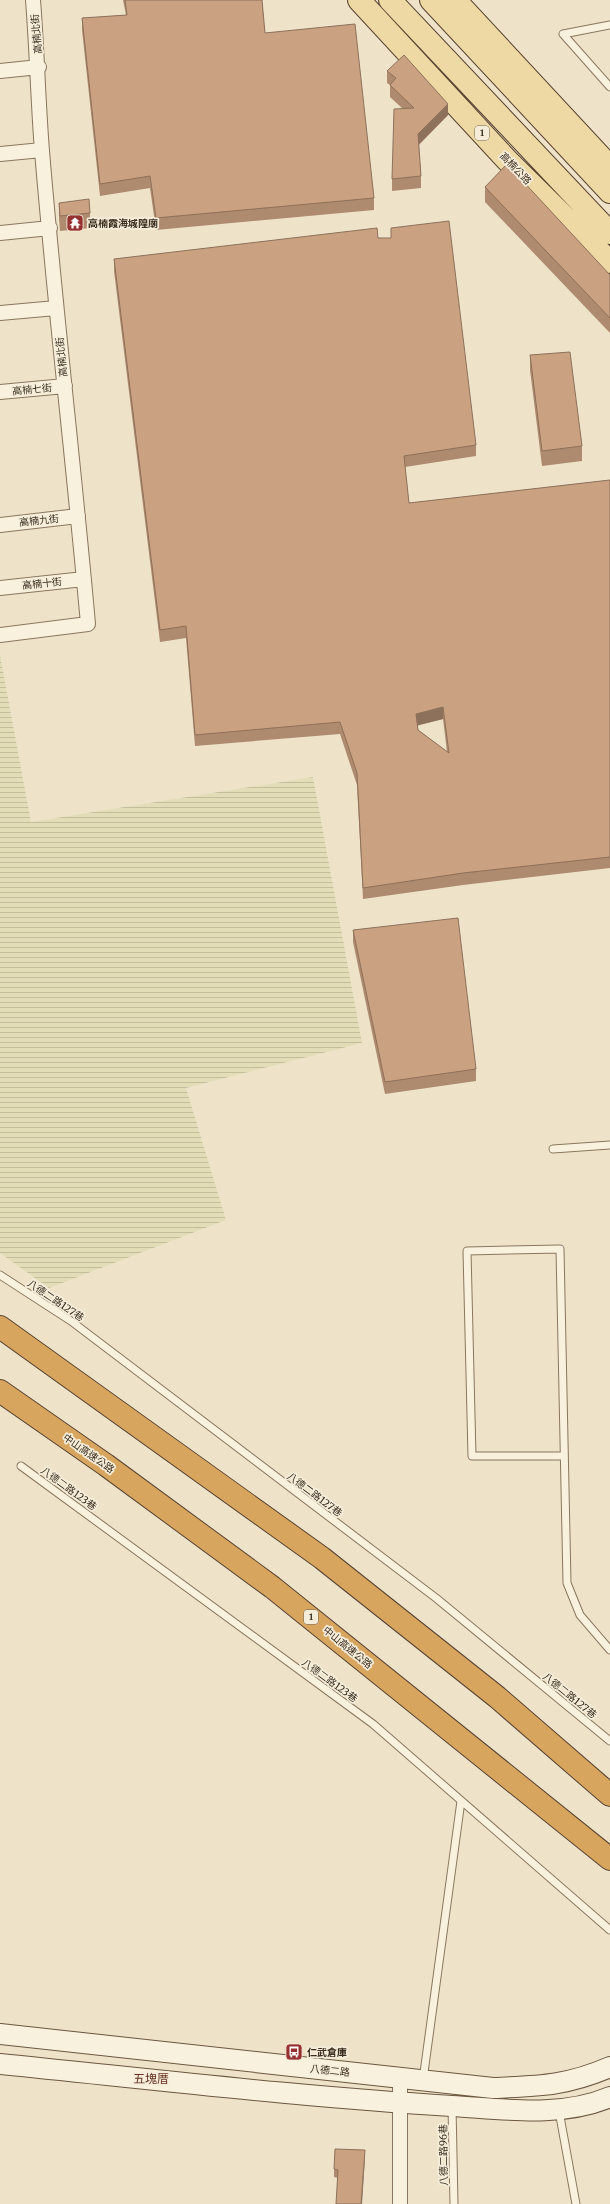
<svg xmlns="http://www.w3.org/2000/svg" width="610" height="2204" viewBox="0 0 610 2204" font-family="Merriweather,'Noto Sans TC',serif">
<defs>
<pattern id="farmland-rules" width="6" height="5" patternUnits="userSpaceOnUse"><rect width="6" height="5" fill="#e3ddb7"/><path d="M0 2.5h6" fill="none" stroke="#c4be9d"/></pattern>
</defs>
<rect width="100%" height="100%" fill="#eee3c9"/>
<!-- farmland -->
<path fill="url(#farmland-rules)" d="M0,655L31,822L313,777L362,1043L186,1088L226,1220L49,1288L0,1253Z"/>
<g fill="none" stroke-linecap="round" stroke-linejoin="round">
<!-- lane casing -->
<g stroke="#8a765e" stroke-width="9">
<path id="lane" d="M610,25L563,34L610,87
M553,1149L610,1145
M0,1275L71,1321L436,1598L610,1741
M563,1456H472L467,1251L560,1249L567,1583L580,1615L610,1650
M21,1466L373,1724L610,1930
M423,2080L461,1801
M452,2106L454,2204
M559,2111L576,2204"/>
</g>
<!-- street casing -->
<g stroke="#8a765e" stroke-width="16">
<path id="street" d="M0,71L39,67
M0,154L42,150
M0,233L50,228
M0,313L56,308
M0,392L65,386
M0,525L78,516
M0,588L84,579
M0,635L88,624C74,466 55,309 42,151C38,101 37,50 33,0
M400,2204V2078"/>
</g>
<!-- secondary casing -->
<g stroke="#6c5741" stroke-width="22">
<path id="secondary" d="M0,2034L493,2088C539,2086 566,2086 610,2067
M0,2064C150,2079 301,2097 452,2106C504,2109 561,2118 610,2097"/>
</g>
<!-- primary casing -->
<g stroke="#584432" stroke-width="24">
<path id="primary" d="M359,0L507,160L610,262
M390,0L610,233
M431,0L610,192
M455,0L610,167"/>
</g>
<!-- highway casing -->
<g stroke="#584432" stroke-width="24">
<path id="highway" d="M0,1327L322,1558L497,1697L610,1795
M0,1391L106,1465L272,1587L610,1859"/>
</g>
<!-- lane -->
<use href="#lane" stroke="#f8f1dd" stroke-width="7"/>
<!-- street -->
<use href="#street" stroke="#f8f1dd" stroke-width="14"/>
<!-- secondary -->
<use href="#secondary" stroke="#f8f1dd" stroke-width="20"/>
<!-- primary -->
<use href="#primary" stroke="#eed8a4" stroke-width="22"/>
<!-- highway -->
<use href="#highway" stroke="#d8a55f" stroke-width="22"/>
</g>
<!-- wall -->
<path fill="#ae8a6f" fill-rule="evenodd" d="M123,0H262L265,33L374,198V210L156,230L150,188L100,196L82,30V18L126,15Z
M387,71L448,115L419,145L421,176V188L392,191V179L402,108L390,97V85L387,83Z
M485,187L610,275V333L485,202Z
M59,203L90,213V228L60,231L59,218Z
M378,238L476,445V456L405,467L409,503L610,480V868L463,885L363,899L357,785L340,734L195,746L186,638L160,642L114,271V259ZM443,719L447,752L418,730L417,725Z
M530,355L582,446V461L542,466L530,370Z
M353,930L476,1069V1081L385,1094L353,942Z
M365,2158L338,2178L334,2177V2169Z"/>
<!-- shaded-wall -->
<path fill="#8d715a" d="M448,104V115L418,145V134Z
M443,707V719L416,726V714Z
M365,2150V2158L362,2204H361Z"/>
<!-- building -->
<path fill="#caa181" stroke="#8d715a" fill-rule="evenodd" d="M125,0H262L265,33L355,24L374,198L156,218L150,176L100,184L82,18L127,15Z
M404,55L448,104L418,134L421,176L392,179L394,109L414,108L390,85L396,78L387,71Z
M507,164L610,275V318L485,187Z
M89,199L90,213L60,216L59,203Z
M449,221L476,445L404,456L409,503L610,480V857L463,873L363,888L357,773L340,722L195,735L186,626L160,630L114,259L377,228L378,238H391V228ZM443,707L449,753L418,730L416,714Z
M570,352L582,446L542,451L530,355Z
M458,918L476,1069L385,1082L353,930Z
M335,2149L365,2150L361,2204H336L338,2170L334,2169Z"/>
<!-- icons -->
<defs>
<g id="temple-square" transform="scale(0.9)"><rect x="-9" y="-9" width="18" height="18" rx="4" fill="#973130" stroke="#f5edd9"/><path d="M0-6L5-2H3V0L6.5 2.5H4V6H1.5V3h-3V6H-4V2.5H-6.5L-3 0V-2H-5Z" fill="#fff"/></g>
<g id="bus-square" transform="scale(0.9)"><rect x="-9" y="-9" width="18" height="18" rx="4" fill="#973130" stroke="#f5edd9"/><path d="M-5-6H5V4H4V6H2V4H-2V6H-4V4H-5ZM-3.5-4V0h7V-4ZM-3.5 1.2v1.5H-2V1.2ZM2 1.2v1.5H3.5V1.2Z" fill="#fff"/></g>
</defs>
<g fill-rule="evenodd">
<use href="#temple-square" x="75" y="223"/>
<use href="#bus-square" x="294" y="2052"/>
</g>
<g text-anchor="middle" stroke-width="3.5" stroke-linejoin="round" paint-order="stroke">
<!-- shield labels -->
<g fill="#f5edd9" stroke="#736758" stroke-width="1">
<rect x="475" y="126" width="14" height="14" rx="3"/>
<rect x="304" y="1610" width="14" height="14" rx="3"/>
</g>
<g font-size="9" font-weight="bold" fill="#3b2e21">
<text x="482" y="136">1</text>
<text x="311" y="1620">1</text>
</g>
<!-- street labels -->
<g font-size="10" fill="#3b2e21" stroke="#f5edd9">
<text transform="translate(36 34) rotate(-95)" y="4">高楠北街</text>
<text transform="translate(516 168) rotate(46)" y="4">高楠公路</text>
<text transform="translate(61 357) rotate(-96)" y="4">高楠北街</text>
<text transform="translate(32 389) rotate(-5)" y="4">高楠七街</text>
<text transform="translate(39 520) rotate(-6)" y="4">高楠九街</text>
<text transform="translate(42 583) rotate(-6)" y="4">高楠十街</text>
<text transform="translate(56 1300) rotate(34)" y="4">八德二路127巷</text>
<text transform="translate(89 1453) rotate(35)" y="4">中山高速公路</text>
<text transform="translate(69 1488) rotate(36)" y="4">八德二路123巷</text>
<text transform="translate(315 1494) rotate(37)" y="4">八德二路127巷</text>
<text transform="translate(348 1647) rotate(39)" y="4">中山高速公路</text>
<text transform="translate(330 1680) rotate(36)" y="4">八德二路123巷</text>
<text transform="translate(570 1695) rotate(39)" y="4">八德二路127巷</text>
<text transform="translate(330 2070) rotate(6)" y="4">八德二路</text>
<text transform="translate(443 2155) rotate(-91)" y="4">八德二路96巷</text>
</g>
<!-- poi labels -->
<g font-size="10" font-weight="bold" fill="#3b2e21" stroke="#f5edd9" text-anchor="start">
<text x="88" y="227">高楠霞海城隍廟</text>
<text x="307" y="2056">仁武倉庫</text>
</g>
<!-- quarter labels -->
<g font-size="12" fill="#663122" stroke="#f5edd9">
<text x="151" y="2083">五塊厝</text>
</g>
</g>
</svg>
